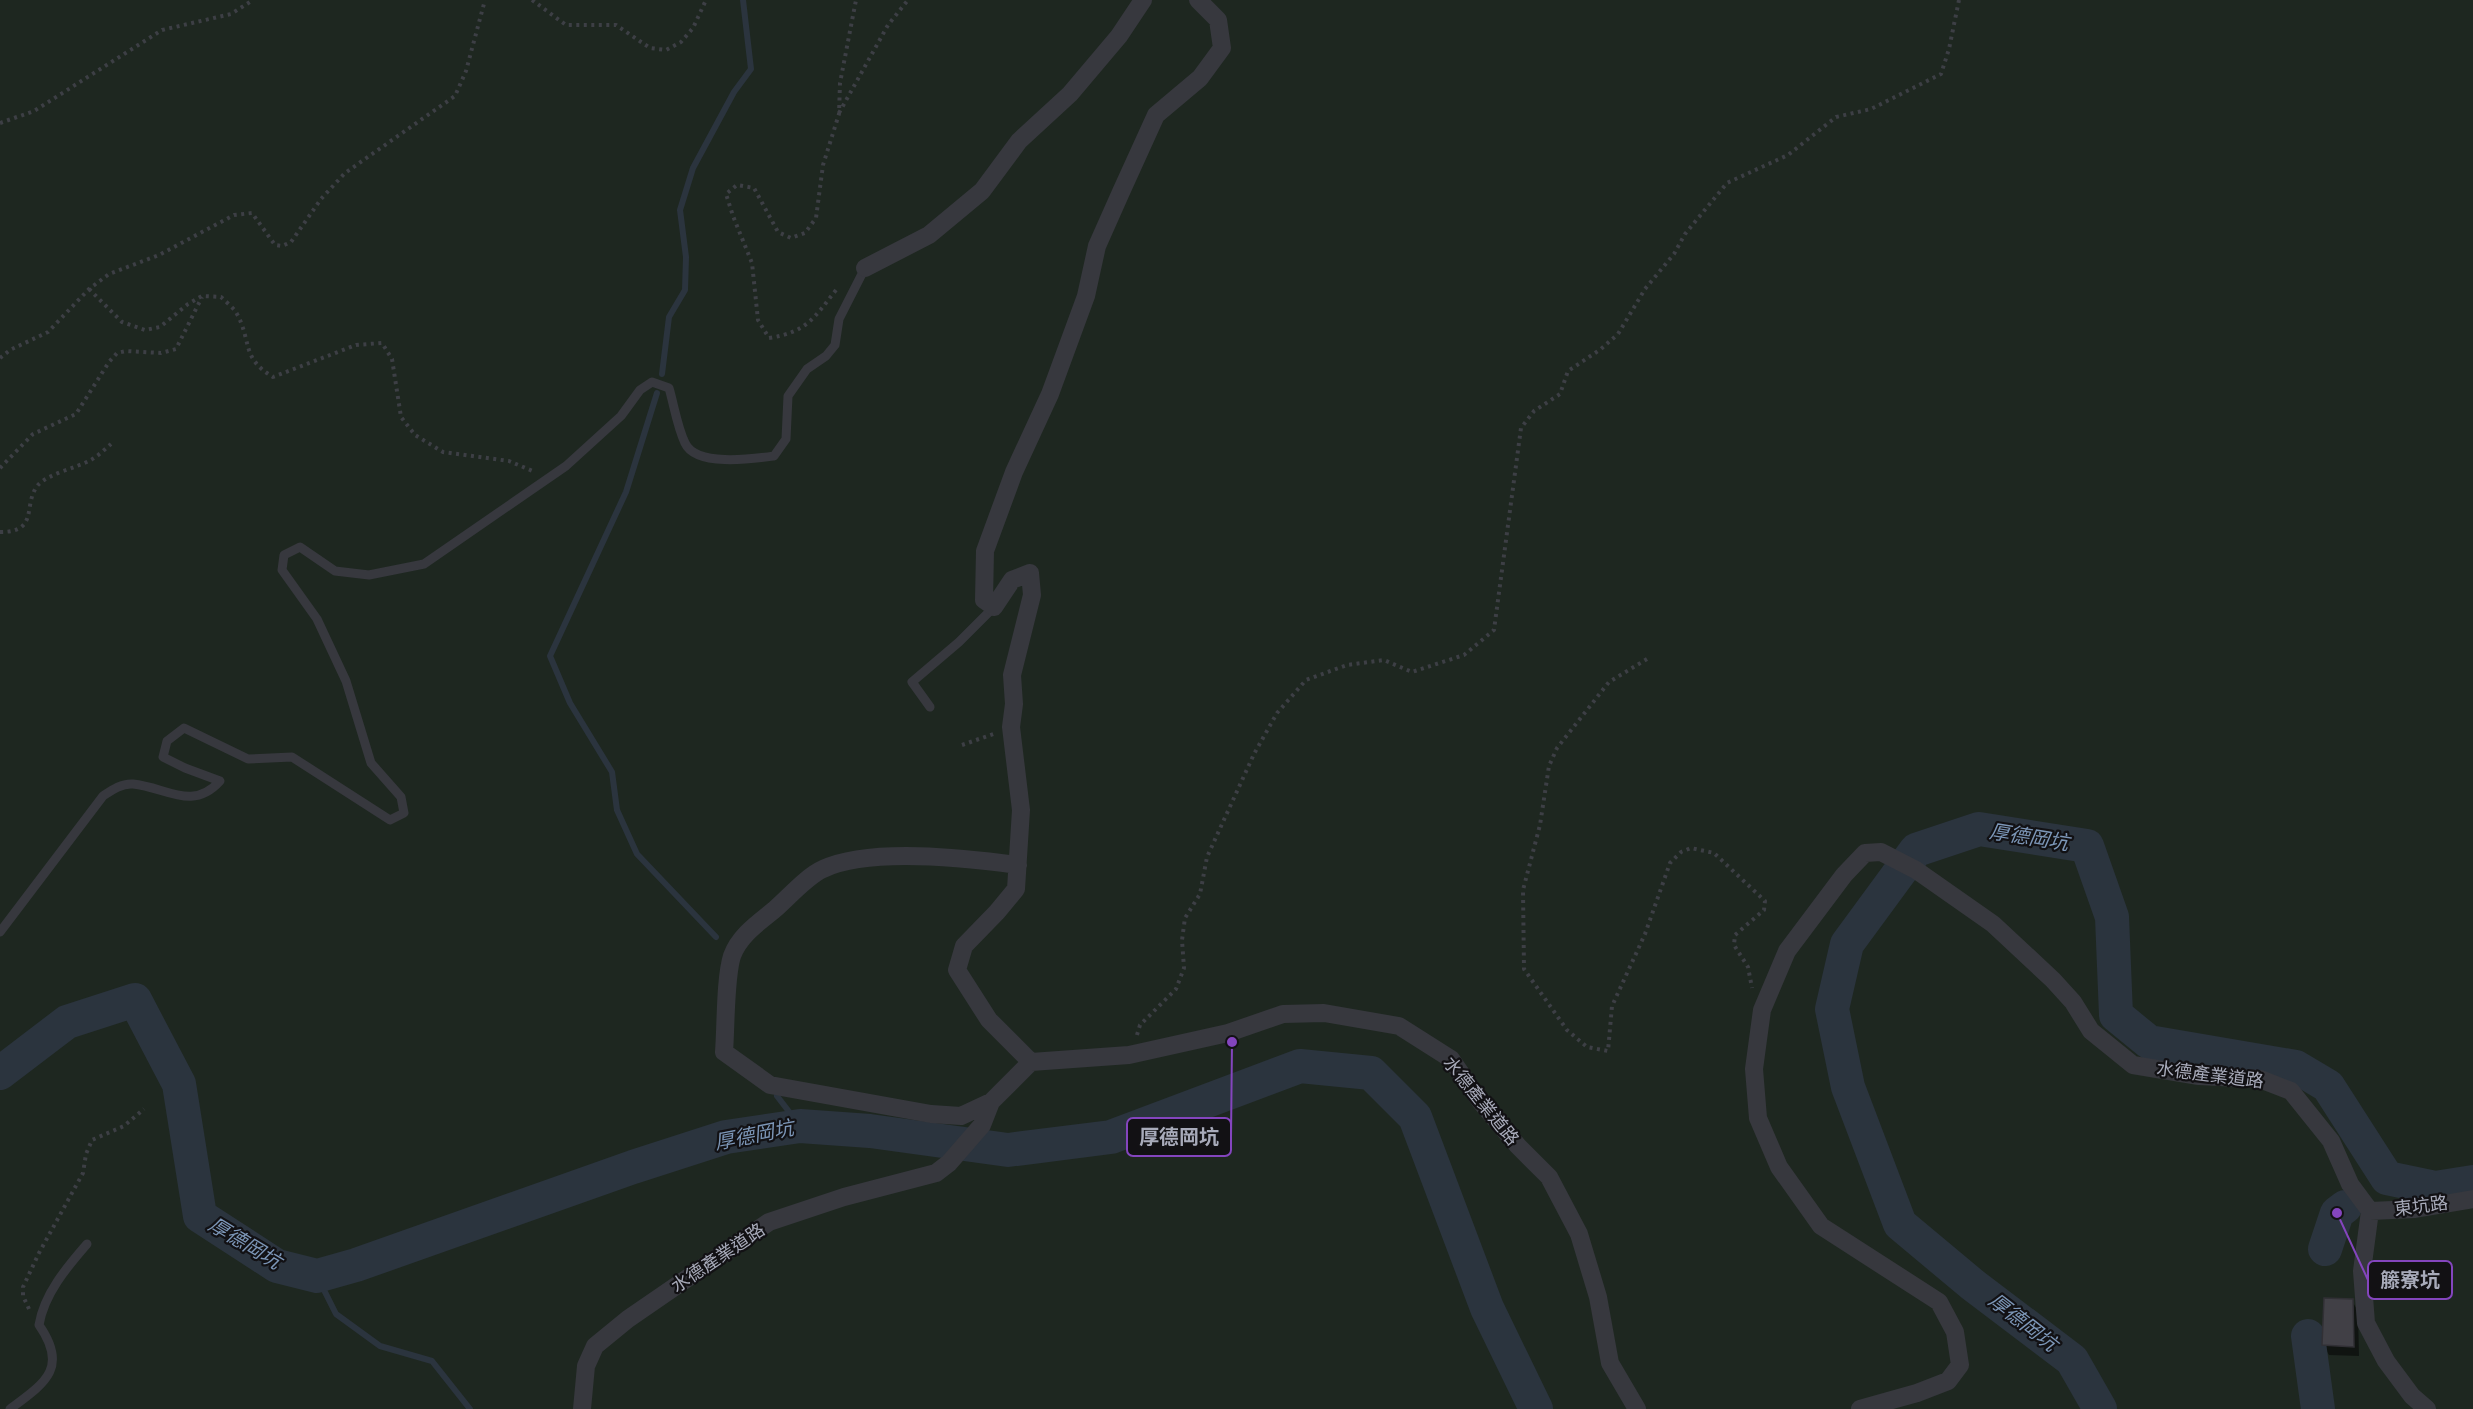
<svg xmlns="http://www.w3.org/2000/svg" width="2473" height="1409" viewBox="0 0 2473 1409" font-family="'DejaVu Sans','Noto Sans TC',sans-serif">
<rect width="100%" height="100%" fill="#171619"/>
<!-- green -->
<path fill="#1e2720" d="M0,0H2473V1409H0Z"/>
<!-- shadow -->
<path fill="#0007" d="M2352,1301L2358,1311L2359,1356L2329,1355L2323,1345Z"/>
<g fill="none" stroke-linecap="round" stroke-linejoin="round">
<!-- stream -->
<path stroke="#2b343e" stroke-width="6" d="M662,374L669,317L685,290L686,257L680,210L693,168L734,92L751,69L743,0
M657,393L626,492L550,656L570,703L612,772L617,810L637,854L716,937
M777,1096L800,1126
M317,1276L336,1314L380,1346L432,1361L470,1409"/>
<!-- river -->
<path stroke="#2b343e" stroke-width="34" d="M0,1073L67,1022L135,1000L179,1084L200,1216L277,1266L317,1276L356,1265L633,1167L726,1137L800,1126L870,1131L1008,1150L1111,1137L1300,1066L1371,1073L1415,1117L1487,1308L1536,1409
M2325,1249L2337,1213L2345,1207
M2308,1336L2318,1409
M2100,1409L2072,1360L1973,1285L1900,1224L1848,1087L1832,1009L1847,944L1916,850L1979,829L2087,846L2112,917L2116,1015L2149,1042L2296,1067L2328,1086L2387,1178L2435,1188L2473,1182"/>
</g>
<!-- building -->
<path fill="#414046" stroke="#313035" stroke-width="1.5" d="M2324,1298L2353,1299L2354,1347L2322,1345Z"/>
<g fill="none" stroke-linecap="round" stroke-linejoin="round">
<!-- path -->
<path stroke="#3d3f45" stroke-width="4" stroke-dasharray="3 4.5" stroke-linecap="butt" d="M532,0L566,25H616L650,48L666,50L681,42L693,28L706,0
M839,113L888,25L908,0
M0,123L34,111L162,30L231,14L253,0
M89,289L122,322L145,330L160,327L188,304L202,296L221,297C226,302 234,308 237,314C252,342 241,358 273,377L356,345L382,343L392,359L401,417L415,435L443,452L509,461L535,472
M836,290C814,318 807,332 769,338L758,320L752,263L733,216L726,194L737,185L754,188L778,232L791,238L805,233L816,218L823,165L839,114L840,83L856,0
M0,358L10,350L48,332L89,289L109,274L159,255L234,215L252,213L275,245L282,246L291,242L321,199L345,173L455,96L466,71L485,0
M0,468L33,434L76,414L109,362L117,353L126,351L161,353L176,349L202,297
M0,532C40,532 22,505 38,485C48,474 75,468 89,461C97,457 104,450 111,444
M1647,659L1609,682L1557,748L1549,766L1540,825L1523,890L1524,969L1567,1030L1587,1047L1608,1051L1612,1006L1645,934L1670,863L1681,852L1691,848L1714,853L1765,901L1764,910L1735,935L1734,945L1748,967L1752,988
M962,745L996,733
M1137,1035L1140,1025L1176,989L1184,968L1182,940L1185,918L1200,894L1207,857L1254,754L1277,713L1306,680L1347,665L1384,660L1412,672L1464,655L1494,630L1521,428L1534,411L1560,394L1568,371L1601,349L1618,334L1645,289L1674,254L1685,234L1727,183L1788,155L1836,117L1871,109L1941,74L1949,49L1959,0
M29,1309L23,1296V1287L39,1253L83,1173L86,1154L92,1140L124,1126L144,1109"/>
<!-- lane -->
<path stroke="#37383e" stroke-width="9" d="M930,707L912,682L959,642L994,607
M0,932L103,796C112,790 122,783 133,784C166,787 192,812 220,781L185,768L163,757L167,741L184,728L248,759L292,757L390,820L404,813L401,797L371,763L346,681L317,619L282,570L284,555L300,547L335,571L369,575L424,564L566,466L621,416L640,390L652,382L669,388C674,405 677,426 685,443C696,467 752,459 774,456L786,439L788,396L807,369L826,356L835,345L839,319L865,268
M10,1409C45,1383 69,1368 39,1325C44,1294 67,1267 87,1244"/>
<!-- street -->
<path stroke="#37383e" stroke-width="18" d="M865,268L929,235L982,191L1019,141L1070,94L1119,36L1143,0
M1031,1062L989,1020L957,970L964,946L997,912L1016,889L1021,810L1011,727L1014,704L1012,675L1032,595L1030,573L1012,580L994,607L984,600L985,551L1014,472L1050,394L1086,296L1097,246L1121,192L1156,115L1200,78L1222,48L1218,20L1198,0
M991,1102L961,1116L931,1114L770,1085L724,1052C726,1027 725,978 732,956C739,936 758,923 774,910C788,898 807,876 823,869C870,847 966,858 1018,865
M2370,1211L2362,1271L2366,1323L2386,1361L2412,1396L2427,1409
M2370,1211L2415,1209L2473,1199
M582,1409L586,1366L595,1346L628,1319L769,1222L844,1197L936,1173L949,1163L982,1125L991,1102L1031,1062L1129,1055L1228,1033L1283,1014L1324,1013L1399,1026L1451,1059L1480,1101L1518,1146L1549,1177L1579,1234L1598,1297L1610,1363L1637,1409
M1860,1409L1917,1393L1948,1381L1960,1365L1955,1332L1939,1302L1821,1226L1779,1167L1758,1118L1754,1069L1762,1010L1787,951L1844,875L1865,853L1881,852L1916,870L1993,924L2053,980L2073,1002L2091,1031L2133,1065L2199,1076L2260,1079L2291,1091L2331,1141L2350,1184L2370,1211"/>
</g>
<g text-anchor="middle" stroke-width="4.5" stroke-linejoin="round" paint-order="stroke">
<!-- street labels -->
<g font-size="18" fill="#a8abba" stroke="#121114">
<text transform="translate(2210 1075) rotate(7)" y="6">水德產業道路</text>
<text transform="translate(1481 1101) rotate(51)" y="6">水德產業道路</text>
<text transform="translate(2421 1206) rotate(-7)" y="6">東坑路</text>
<text transform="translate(718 1258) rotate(-34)" y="6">水德產業道路</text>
</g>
<!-- water labels -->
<g font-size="20" font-style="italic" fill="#7c96b7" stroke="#121114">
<text transform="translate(2029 837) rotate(9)" y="7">厚德岡坑</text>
<text transform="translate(754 1135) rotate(-11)" y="7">厚德岡坑</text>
<text transform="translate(245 1243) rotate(31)" y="7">厚德岡坑</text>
<text transform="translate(2023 1322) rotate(38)" y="7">厚德岡坑</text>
</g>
</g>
<!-- callouts -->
<path fill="none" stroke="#8445be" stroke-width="2" d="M1232 1042L1231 1137M2337 1213L2368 1280"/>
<g fill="#8445be" stroke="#121114" stroke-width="2">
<circle cx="1232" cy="1042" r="6"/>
<circle cx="2337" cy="1213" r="6"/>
</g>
<g fill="#121114" stroke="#8445be" stroke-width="2">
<rect x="1127" y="1118" width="104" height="38" rx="6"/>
<rect x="2368" y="1261" width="84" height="38" rx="6"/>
</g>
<g font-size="20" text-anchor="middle" font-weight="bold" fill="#a8abba">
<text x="1179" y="1144">厚德岡坑</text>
<text x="2410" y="1287">籐寮坑</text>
</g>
</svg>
